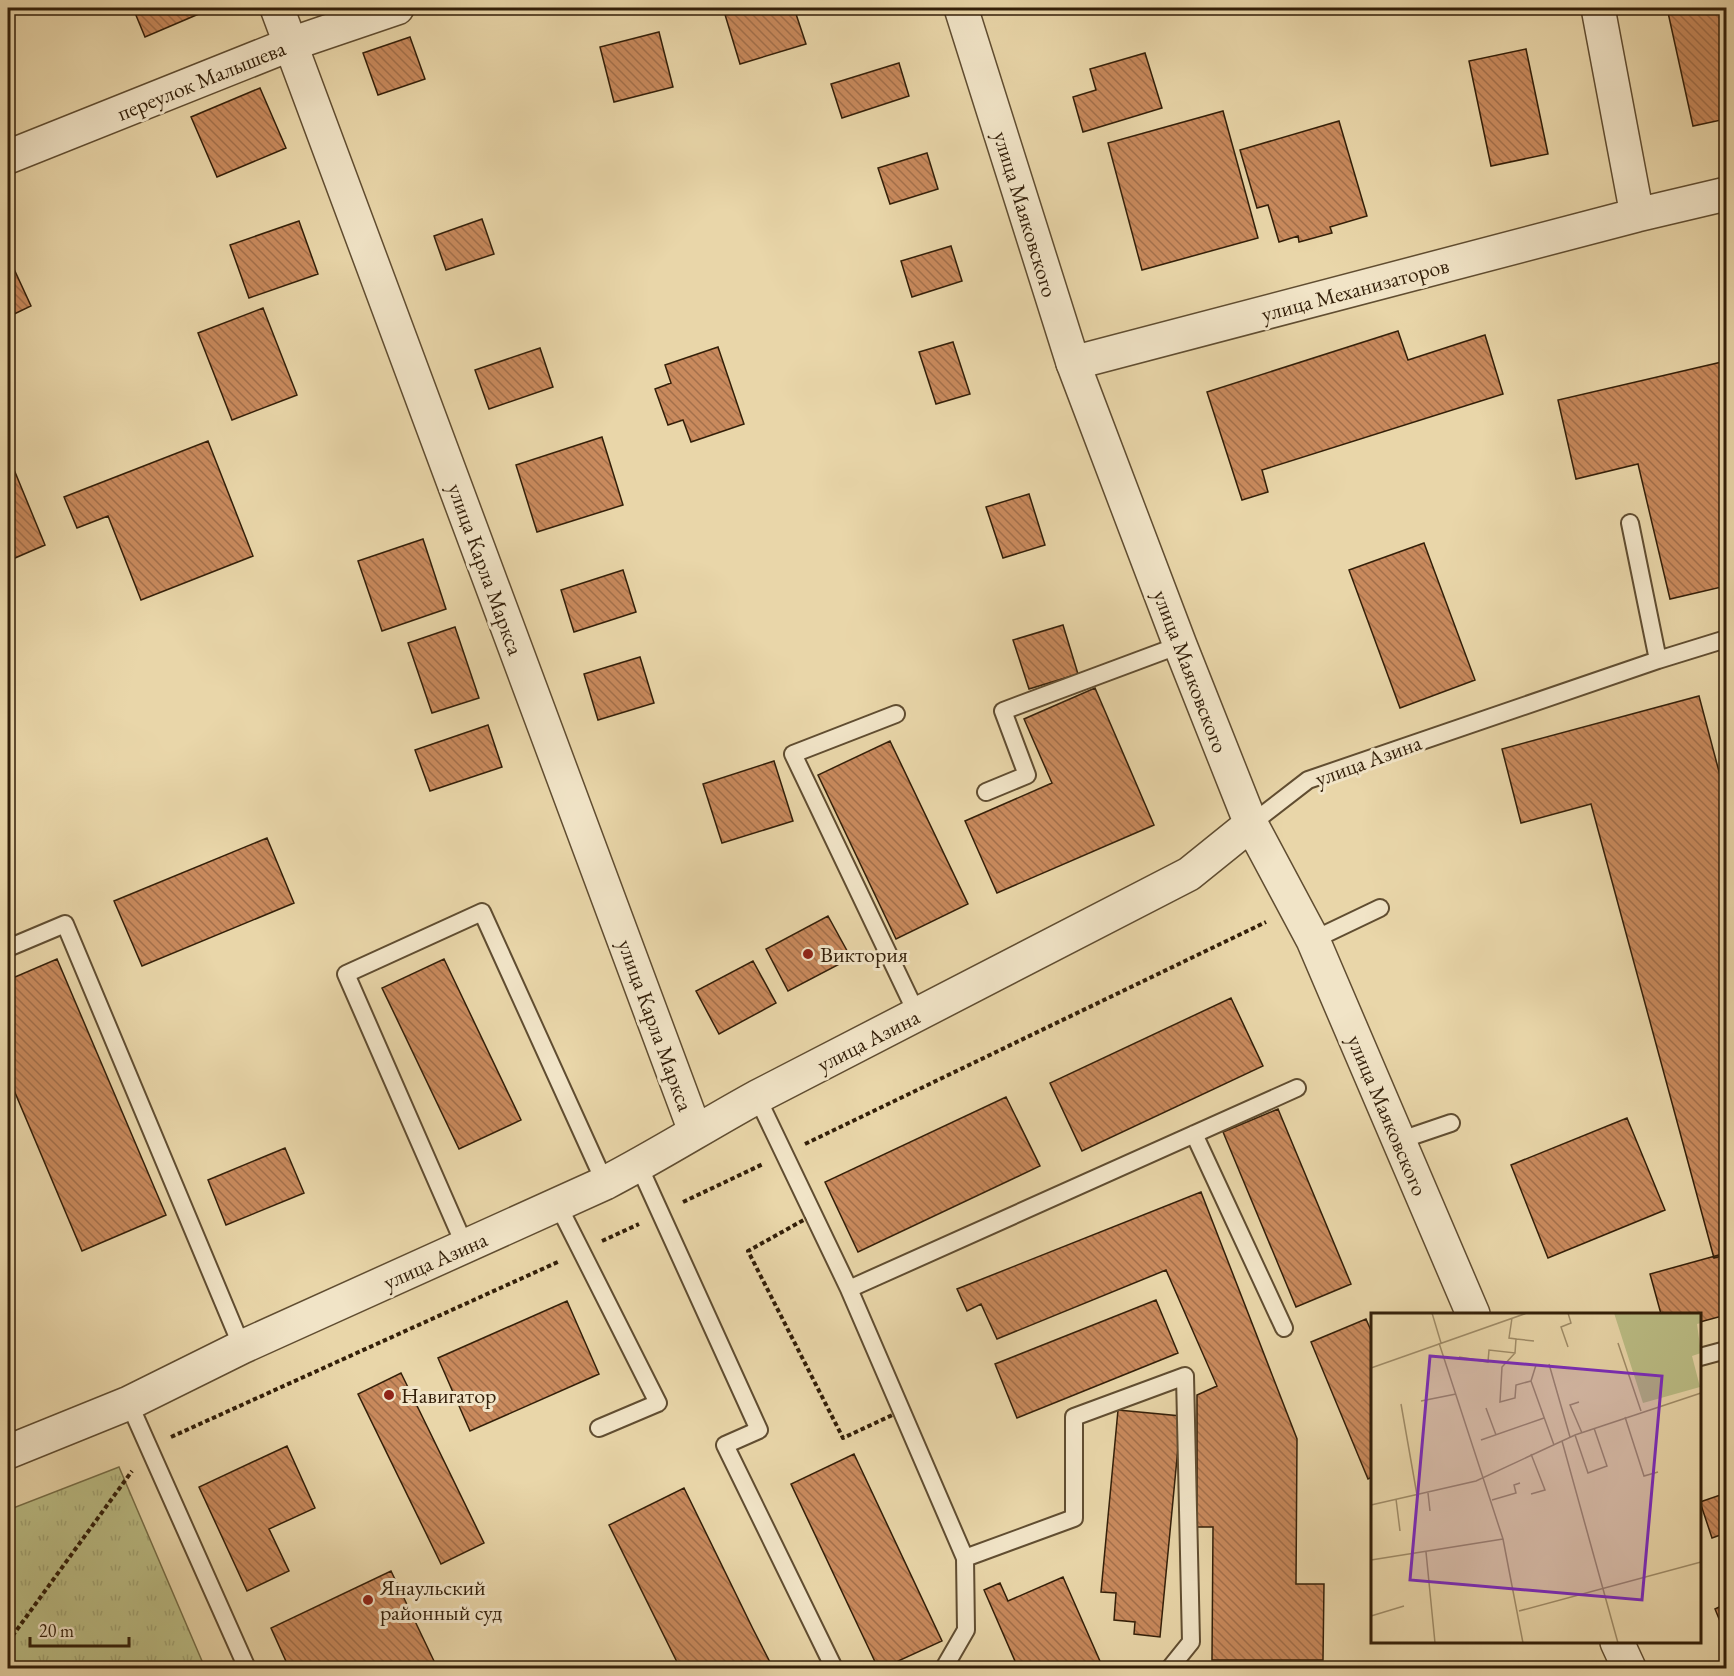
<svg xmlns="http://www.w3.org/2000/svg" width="1734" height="1676" viewBox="0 0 1734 1676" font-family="'EB Garamond',serif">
<defs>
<pattern id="park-tufts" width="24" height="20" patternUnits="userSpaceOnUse" patternTransform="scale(1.5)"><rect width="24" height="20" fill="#bbbd85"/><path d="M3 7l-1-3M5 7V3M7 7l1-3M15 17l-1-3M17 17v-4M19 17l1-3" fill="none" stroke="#a1a272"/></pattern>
<pattern id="building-back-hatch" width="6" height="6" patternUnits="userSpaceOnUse" patternTransform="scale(1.5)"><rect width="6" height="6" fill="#c98a5d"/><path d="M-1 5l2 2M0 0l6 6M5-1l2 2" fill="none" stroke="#a4704b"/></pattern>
</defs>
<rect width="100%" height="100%" fill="#e9d6a9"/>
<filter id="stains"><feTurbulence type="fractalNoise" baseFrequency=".00333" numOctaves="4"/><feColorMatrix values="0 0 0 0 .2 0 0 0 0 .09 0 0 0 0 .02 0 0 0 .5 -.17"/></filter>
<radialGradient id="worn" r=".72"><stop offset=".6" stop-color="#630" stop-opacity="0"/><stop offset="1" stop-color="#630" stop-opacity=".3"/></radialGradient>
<!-- park -->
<path fill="url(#park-tufts)" stroke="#776e47" stroke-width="1.5" d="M119,1467L205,1668H8V1510Z"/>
<!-- building -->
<path fill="url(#building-back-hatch)" stroke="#331f09" stroke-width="1.5" d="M133,8H207L208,10L145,37Z
M723,8H794L806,44L740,64Z
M1054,8H1082L1055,13Z
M1456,8H1486L1456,12Z
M1667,8H1726V119L1693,126Z
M659,32L673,87L614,102L600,47Z
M410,37L425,79L378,95L363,53Z
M1526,49L1548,154L1491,166L1469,61Z
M1145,53L1162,108L1083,132L1073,97L1096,90L1090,69Z
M899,63L909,96L842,118L831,84Z
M260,88L286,148L217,177L191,117Z
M1223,111L1258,238L1142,270L1108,143Z
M1339,121L1367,216L1330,227L1332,233L1299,242L1298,236L1279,242L1268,205L1257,208L1240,150Z
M927,153L938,189L890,204L878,168Z
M482,219L494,254L446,270L434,236Z
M299,221L318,274L249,298L230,245Z
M951,246L962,281L912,297L901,261Z
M8,256L31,306L8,317Z
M263,308L297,395L232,420L198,333Z
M1398,331L1408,360L1485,335L1503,394L1262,470L1268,492L1242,500L1207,392Z
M953,342L970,394L936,404L919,352Z
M718,347L744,424L691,442L683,420L668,425L655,389L671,383L665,365Z
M540,348L553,387L489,409L475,370Z
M1726,361V586L1670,599L1638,464L1576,479L1558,400Z
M602,437L623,505L537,532L516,465Z
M208,441L253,556L141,600L108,516L77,528L64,497Z
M8,455L45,545L8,561Z
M1029,494L1045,545L1003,558L986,507Z
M423,539L446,609L382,631L358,561Z
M1424,543L1475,680L1400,708L1349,570Z
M623,570L636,612L574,632L561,590Z
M1063,625L1078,674L1029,689L1013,640Z
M455,627L479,698L432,713L408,643Z
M640,657L654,703L598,720L584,674Z
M1095,688L1154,825L997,893L965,821L1052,783L1024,719Z
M1699,696L1726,798V1255L1714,1258L1591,804L1521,823L1502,749Z
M488,725L502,767L430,791L415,750Z
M890,741L968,904L896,939L818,775Z
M774,761L793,821L722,843L703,784Z
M267,838L294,903L142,966L114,901Z
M828,916L851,958L788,991L766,949Z
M57,959L166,1215L82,1251L8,1076V980Z
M444,959L521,1120L459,1149L382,988Z
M753,961L776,1003L719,1034L696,991Z
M1231,998L1263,1066L1082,1151L1050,1083Z
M1006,1097L1040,1166L858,1252L825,1182Z
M1278,1109L1351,1284L1296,1307L1223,1132Z
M1627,1118L1665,1210L1548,1258L1511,1165Z
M285,1148L304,1193L226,1225L208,1180Z
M1201,1192L1297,1439L1296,1584H1324L1323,1660H1212L1213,1527H1197V1395L1217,1386L1166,1270L997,1339L981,1304L967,1311L957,1289Z
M1726,1253V1315L1700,1322V1314H1661L1650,1274Z
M1156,1300L1178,1353L1017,1418L995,1364Z
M567,1301L599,1374L470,1431L438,1358Z
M1366,1319L1372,1333V1477L1368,1479L1311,1342Z
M401,1373L484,1543L441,1564L358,1394Z
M1118,1410L1181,1416L1160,1637L1134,1634L1135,1622L1114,1620L1116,1593L1101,1592Z
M287,1446L315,1508L269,1529L289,1571L247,1591L199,1487Z
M854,1454L942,1641L883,1668H878L791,1484Z
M684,1488L753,1629L773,1668H680L609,1525Z
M1726,1493V1533L1712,1538L1700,1502Z
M391,1571L434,1661L417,1668H289L271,1628Z
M1063,1577L1103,1668H1018L984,1590L1000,1583L1008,1601Z
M1726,1604V1636L1715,1609Z"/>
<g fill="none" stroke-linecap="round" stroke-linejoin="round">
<!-- service casing -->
<g stroke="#604d31" stroke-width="20">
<path id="service" d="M1630,523L1658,660
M896,714L793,754L917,1014
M986,792L1027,775L1003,711L1180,645
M1251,824L1308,780L1658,660L1726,639
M1313,940L1380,908
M8,948L65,924L242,1347
M757,1097L849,1289L965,1558L966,1630L944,1668
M1194,1134L1284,1328
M1398,1141L1451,1123
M639,1166L759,1430L725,1445L834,1668
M558,1205L658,1403L599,1428
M465,1246L346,974L482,912L605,1183
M849,1289L1297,1088
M1700,1357L1726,1350
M129,1403L247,1668
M965,1558L1074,1518V1417L1185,1376L1191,1642L1170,1668"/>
</g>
<!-- minor casing -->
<g stroke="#604d31" stroke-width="36">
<path id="minor" d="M277,8L695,1131
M1598,8L1637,215
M8,157L291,44L397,8
M1073,363L1637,215L1726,194"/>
</g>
<!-- tertiary casing -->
<g stroke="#604d31" stroke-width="36">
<path id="tertiary" d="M961,8L1073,363L1180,645L1251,824L1313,940L1473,1314
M8,1452L129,1403L242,1347L605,1183C657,1156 706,1125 757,1097L1189,874L1251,824
M1617,1642L1629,1668"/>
</g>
<!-- path -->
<path stroke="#331f09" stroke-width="4" stroke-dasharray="4.5 3" stroke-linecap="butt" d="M805,1144L1266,922
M683,1202L763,1164
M809,1217L849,1289L901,1411L843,1438L748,1251Z
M602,1241L639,1224
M171,1437L560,1261
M8,1642L132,1471"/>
<!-- service -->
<use href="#service" stroke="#f1e4c7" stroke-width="16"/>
<!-- minor -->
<use href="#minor" stroke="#f1e4c7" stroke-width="33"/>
<!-- tertiary -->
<use href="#tertiary" stroke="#f1e4c7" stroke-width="33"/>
</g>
<!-- markers -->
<g fill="#8f2418" stroke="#f1e4c7" stroke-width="2">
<circle cx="808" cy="954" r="6"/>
<circle cx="389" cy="1395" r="6"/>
<circle cx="368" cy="1600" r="6"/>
</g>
<g text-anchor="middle" stroke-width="6" stroke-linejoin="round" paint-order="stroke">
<!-- street labels -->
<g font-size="22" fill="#331f09" stroke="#f1e4c7">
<text transform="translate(201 80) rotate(-22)" y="8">переулок Малышева</text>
<text transform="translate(1026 214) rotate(73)" y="8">улица Маяковского</text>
<text transform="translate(1355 289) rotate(-15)" y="8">улица Механизаторов</text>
<text transform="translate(486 569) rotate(70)" y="8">улица Карла Маркса</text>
<text transform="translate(1191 671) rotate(69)" y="8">улица Маяковского</text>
<text transform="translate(1368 760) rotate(-20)" y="8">улица Азина</text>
<text transform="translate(656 1025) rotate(70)" y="8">улица Карла Маркса</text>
<text transform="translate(868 1040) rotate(-27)" y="8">улица Азина</text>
<text transform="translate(1388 1115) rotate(67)" y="8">улица Маяковского</text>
<text transform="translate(435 1260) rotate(-24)" y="8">улица Азина</text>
</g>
<!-- poi labels -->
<g font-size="22" fill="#331f09" stroke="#f1e4c7" text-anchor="start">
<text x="820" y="962">Виктория</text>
<text x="401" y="1403">Навигатор</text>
<text x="380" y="1595">Янаульский<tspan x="380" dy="25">районный суд</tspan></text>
</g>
</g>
<!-- overview -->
<g transform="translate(1371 1313)">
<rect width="330" height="330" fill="#e9d6a9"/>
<path d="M243,0H330V10L326,11L330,40L321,43L329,74L272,90Z" fill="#bbbd85"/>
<path fill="none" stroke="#a08d69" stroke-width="1.5" d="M61,0L70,30M197,0L200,10L190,14L197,34M145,26L163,28M68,30L132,226L152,330M247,30L270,98M144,40L131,54L129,89L144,85L145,72L160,68M88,44L117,49L118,37L144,40L145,26L138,25L141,5M178,51L199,124M165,52L160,68L183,132M0,55L156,0M50,88L85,81M208,89L199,92L211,120M30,91L46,182M115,95L125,122M254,104L273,163L287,159M204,122L217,160L236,153L223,115M110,127L173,105M191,128L247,330M57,180L59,198M160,181L174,177L160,141M25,186L29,218M121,187L145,180L143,172L149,170M0,192L105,168L204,122L330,80M55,239L64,330M0,247L132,226M148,298L330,249M0,303L33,293"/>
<path fill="#7b2cbf" fill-opacity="0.15" stroke="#7b2cbf" stroke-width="3" d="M59,43L291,63L271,287L39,267Z"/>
<rect width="330" height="330" fill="none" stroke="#331f09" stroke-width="3"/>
</g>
<!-- margin -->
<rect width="1734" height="1676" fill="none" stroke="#e9d6a9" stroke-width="30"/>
<rect x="9" y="9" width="1716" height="1658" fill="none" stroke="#331f09" stroke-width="3"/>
<rect x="15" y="15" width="1704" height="1646" fill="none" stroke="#331f09" stroke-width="1.5"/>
<!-- scale -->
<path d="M30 1637v9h99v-9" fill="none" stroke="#331f09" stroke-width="3"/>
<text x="39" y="1637" font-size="18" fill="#331f09" stroke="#f1e4c7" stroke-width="4.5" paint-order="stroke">20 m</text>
<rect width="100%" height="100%" filter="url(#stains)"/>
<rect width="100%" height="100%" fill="url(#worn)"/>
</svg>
